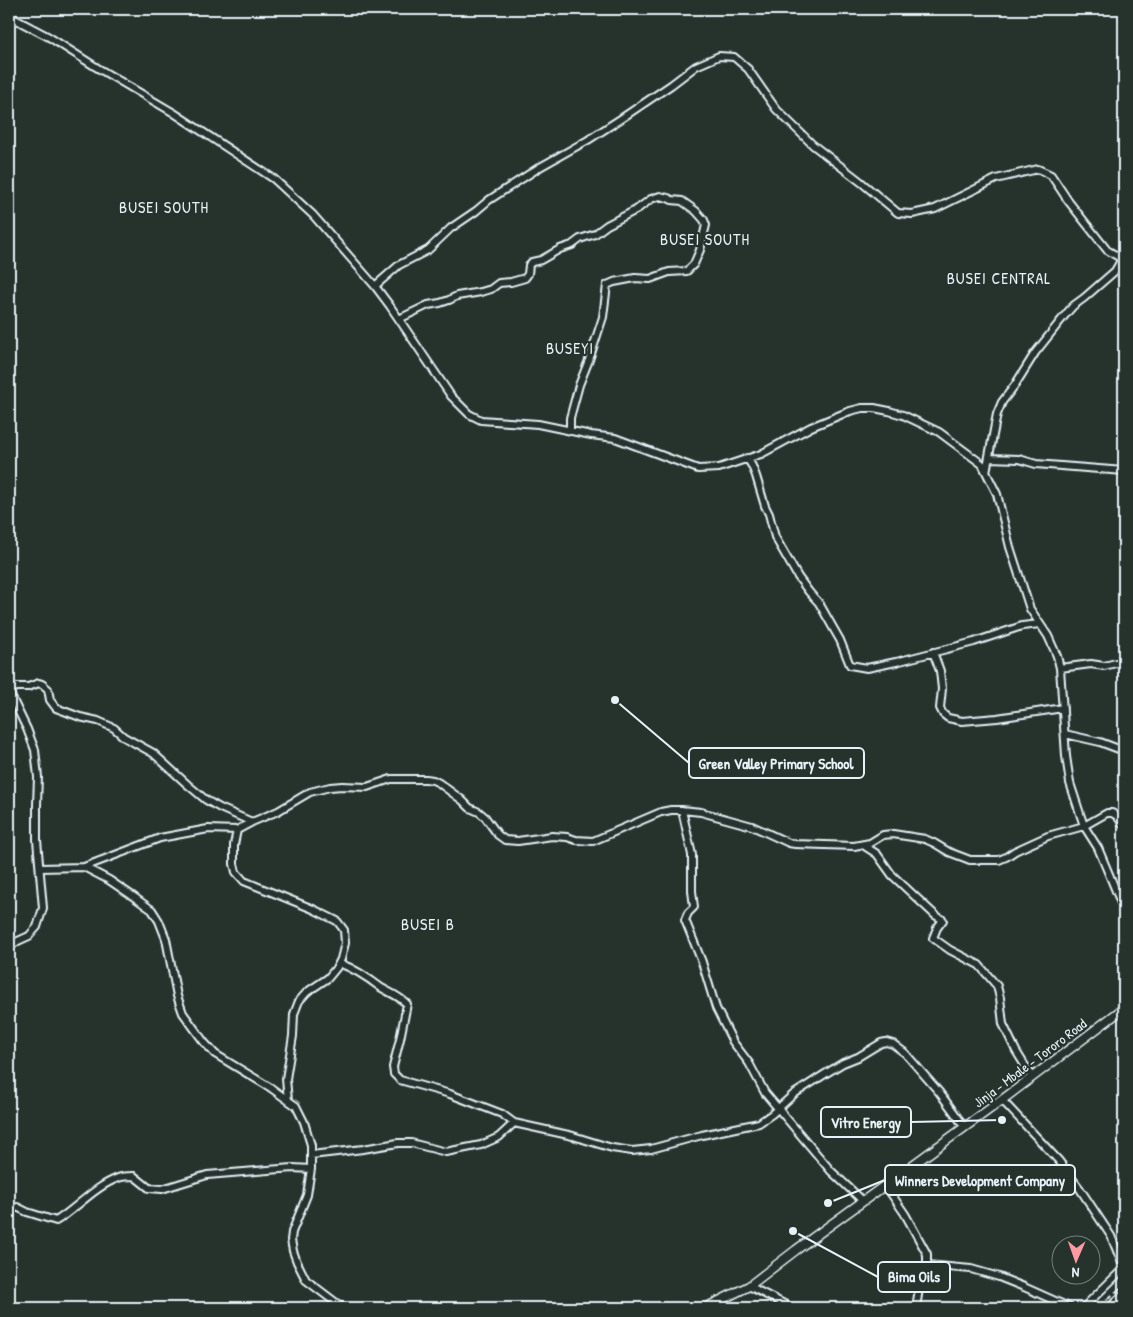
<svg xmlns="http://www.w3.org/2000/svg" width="1133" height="1317" viewBox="0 0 1133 1317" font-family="'Patrick Hand',sans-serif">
<rect width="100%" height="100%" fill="#26332d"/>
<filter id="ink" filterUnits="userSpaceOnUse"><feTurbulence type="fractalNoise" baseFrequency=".02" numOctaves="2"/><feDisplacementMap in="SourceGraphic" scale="10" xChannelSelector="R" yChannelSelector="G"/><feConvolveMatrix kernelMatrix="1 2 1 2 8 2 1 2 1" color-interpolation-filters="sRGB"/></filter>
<g filter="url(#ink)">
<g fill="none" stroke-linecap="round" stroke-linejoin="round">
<!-- minor casing -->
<g stroke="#e8f1f8" stroke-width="10">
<path id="minor" d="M9,16L49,37L96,67L174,113L274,179L313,215L375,286L390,306L451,396L469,414L481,420L538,424L591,435L615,438L698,469L719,468L761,454L811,427L850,411L862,408H874L889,411L903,415L939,432L982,464L997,494L1010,547L1030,609L1048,636L1057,656L1060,668L1066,756L1070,783L1084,826L1098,848L1124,910
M375,286L399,265L428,250L451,228L476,211L489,200L540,167L588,140L622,118L671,85L696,66L719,56L734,57L748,69L776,109L813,145L861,182L898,213L912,214L935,209L996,179L1038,169L1051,175L1069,202L1107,250L1122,259
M399,319L428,305L440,303L449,300L457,296L481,292L491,289L499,283L511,282L525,278L528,274L529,265L532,262L541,260L560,249L572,245L580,239L595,234L607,225L636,210L651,199L660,196L668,198L672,200L682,201L696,211L704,220L706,225L700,250L694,264L687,271L669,272L650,279L635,278L614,282L607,285L603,317L589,360L579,385L570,418V431
M747,458L752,466L756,476L765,506L769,514L775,537L798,577L809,592L819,603L832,626L840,640L850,665L867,668L896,662L974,642L1022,626L1040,624
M989,458L1019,459L1036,464L1124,471
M986,472L997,414L1002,402L1015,385L1035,353L1066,314L1073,306L1084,298L1115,271L1122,259H1124
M933,652L940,671L942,689L940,708L943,714L948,718L962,721L997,718L1063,708
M1060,668L1091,664L1104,666L1124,661
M9,689L17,687H28L39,683L42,684L48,689L50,700L56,708L80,717L98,721L114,728L124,737L153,753L188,785L206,800L220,808L252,822
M9,692L27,729L35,750L38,777L37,805V840L43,908L37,927L29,936L18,941L9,947
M1065,734L1100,742L1124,751
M682,810L692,855V891L694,907L688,913L685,920L702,962L716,1008L733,1042L749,1063L765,1093L831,1171L863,1201
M237,830L234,845V864L236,872L244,881L313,909L337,921L344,930L345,943L341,959L337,967L328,978L307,992L299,1001L294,1014L293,1036L286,1079L288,1100
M863,845L877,854L892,875L935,915L943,920L937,928L933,938L950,950L979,965L997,986L1000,998L1003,1024L1016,1051L1032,1077
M84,867L160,838L208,829L237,830L252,822L278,811L310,792L330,787L342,786L367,787L391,779H426L433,780L439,783L462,800L470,808L479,812L485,817L498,835L505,840L518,841L552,836L567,837L576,840L593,841L661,812L671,810H682L701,812L752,826L789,843L795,844L854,846L870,843L883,835L893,834L925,839L934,843L949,852L970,860H999L1006,857L1015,851L1048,836L1084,826L1107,813H1112L1117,816L1124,826
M40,868L84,867L109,880L134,897L152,910L159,921L166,939L177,996L183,1013L204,1042L215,1054L271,1088L296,1106L304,1122L311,1145V1169L307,1195L292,1232L291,1240L293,1251L297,1262L306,1280L343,1308
M339,963C355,969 367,977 380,987C390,993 399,996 407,1004L400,1039L393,1067L394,1074L400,1080L450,1094L502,1114L514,1123L573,1136L612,1148L632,1151L651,1149L702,1135L759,1123L772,1114L794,1094L825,1074L843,1063L858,1057L881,1043L886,1042L893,1044L905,1053L939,1092L964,1126
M1002,1100L1059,1161L1080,1189L1111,1236L1124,1268
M311,1155L363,1149L398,1143H411L446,1152L481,1145L499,1137L514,1123
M885,1185L905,1214L927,1254V1265L920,1282L916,1308
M9,1209L17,1207L27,1212L56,1221C77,1208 94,1187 118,1178C123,1176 129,1176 134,1176L149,1188L162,1189L207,1175L268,1170L293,1168L311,1169
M927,1265L971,1269L999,1277L1024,1287L1071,1308
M749,1286L792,1308
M1083,1308L1124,1268
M1109,1308L1124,1294"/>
</g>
<!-- major casing -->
<g stroke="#e8f1f8" stroke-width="11">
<path id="major" d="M705,1308L749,1286L796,1250L1002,1100L1124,1008"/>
</g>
<!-- minor -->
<use href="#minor" stroke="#26332d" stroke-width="6"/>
<!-- major -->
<use href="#major" stroke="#26332d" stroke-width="8"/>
<!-- rail -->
<path stroke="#e8f1f8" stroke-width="2" stroke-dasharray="8 4" stroke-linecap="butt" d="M1097,1308L1124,1285"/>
</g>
</g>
<g text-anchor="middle" stroke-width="4.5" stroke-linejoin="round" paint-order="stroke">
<!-- street labels -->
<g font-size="14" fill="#e8f1f8" stroke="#26332d">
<text transform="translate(1030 1063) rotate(-37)" y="5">Jinja - Mbale - Tororo Road</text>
</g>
<!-- quarter labels -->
<g font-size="16" letter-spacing="1" fill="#e8f1f8" stroke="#26332d">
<text x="164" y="213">BUSEI SOUTH</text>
<text x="705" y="245">BUSEI SOUTH</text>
<text x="999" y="284">BUSEI CENTRAL</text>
<text x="570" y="354">BUSEYI</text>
<text x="428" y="930">BUSEI B</text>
</g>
</g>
<!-- callouts -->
<path fill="none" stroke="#e8f1f8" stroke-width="2" d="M615 700L689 763M1002 1120L911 1122M828 1203L885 1180M793 1231L878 1277"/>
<g fill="#e8f1f8" stroke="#26332d" stroke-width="2">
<circle cx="615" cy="700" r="5"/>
<circle cx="1002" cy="1120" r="5"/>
<circle cx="828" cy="1203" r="5"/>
<circle cx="793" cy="1231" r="5"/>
</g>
<g fill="#26332d" stroke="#e8f1f8" stroke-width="2">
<rect x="689" y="748" width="175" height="30" rx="5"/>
<rect x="821" y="1107" width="90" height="30" rx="5"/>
<rect x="885" y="1165" width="190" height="30" rx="5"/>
<rect x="878" y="1262" width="72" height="30" rx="5"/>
</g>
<g font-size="15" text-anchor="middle" font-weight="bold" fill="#e8f1f8">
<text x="776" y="769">Green Valley Primary School</text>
<text x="866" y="1128">Vitro Energy</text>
<text x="980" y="1186">Winners Development Company</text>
<text x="914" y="1282">Bima Oils</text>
</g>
<!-- margin -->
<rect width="1133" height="1317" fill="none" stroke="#26332d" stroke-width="30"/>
<rect x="15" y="15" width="1103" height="1287" fill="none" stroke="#e8f1f8" stroke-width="2" filter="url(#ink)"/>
<!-- north arrow -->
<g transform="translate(1076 1260) rotate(182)"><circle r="24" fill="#26332d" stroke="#747f7e"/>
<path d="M0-4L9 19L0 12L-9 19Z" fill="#ff9aa2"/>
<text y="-8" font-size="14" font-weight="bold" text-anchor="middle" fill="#e8f1f8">N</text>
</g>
</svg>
